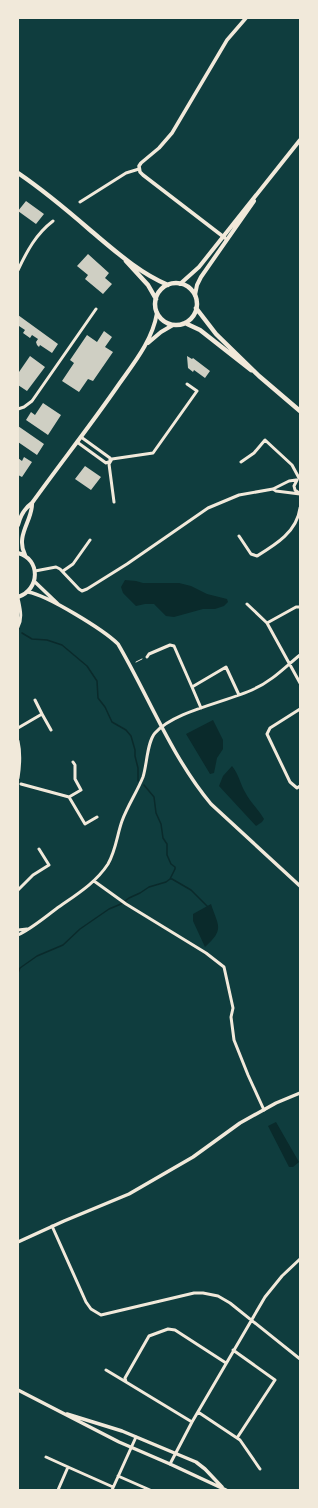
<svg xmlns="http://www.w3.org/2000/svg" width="318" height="1508" viewBox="0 0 318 1508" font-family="'Roboto Condensed',sans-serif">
<rect width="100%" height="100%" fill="#0f3d3e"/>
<!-- water -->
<path fill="#0a2a2b" d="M125,580L136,581L143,583H179L191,586L207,594L227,599L228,602L224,606L215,609H203L174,617L166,616L154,604H145L136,606L123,593L121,587Z
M213,720L223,740V749L217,758L214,773L210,774L186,734Z
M232,766C239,775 240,783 245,792C250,802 258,809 264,819L262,822L256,826L219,786L223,776Z
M211,904C218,926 225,929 205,947L193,921V914Z
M276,1122L299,1162L293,1167H289L268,1126Z"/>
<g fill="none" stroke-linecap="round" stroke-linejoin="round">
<!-- stream -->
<path stroke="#0a2a2b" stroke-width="1.5" d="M22,633L32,639L47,640L62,645L87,666L97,681L98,698L105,707L112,722L126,730L131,736L135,750V756L138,768V781
M170,879H172L191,890L207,906
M18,973L20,968L37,956L63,945L80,929L109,909L121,904L129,898L140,893L149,887L166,882L170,879L175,869V867L171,864L167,855V844L163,838L161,824L156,813L154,797L144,785"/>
</g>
<!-- building -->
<path fill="#cfcfc3" d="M26,201L44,214L36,224L18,211Z
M88,254L109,273L105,278L112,284L103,294L85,279L88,275L77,266Z
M18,315L58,344L52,353L40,345L39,347L37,345L36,342L38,339L32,335L30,338L23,333L25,330L19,326L18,327Z
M104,331L112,337L105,347L113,352L93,381L88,379L79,392L62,381L74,363L70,360L87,335L97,342Z
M30,356L45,367L27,391L18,385V371L19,372Z
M187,356L192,359L193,358L210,371L205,378L194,370L193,372L188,368Z
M43,403L61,415L48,435L26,420L31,412L35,415Z
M18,426L44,444L37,455L18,442Z
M24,457L32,462L22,477L18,475V458L22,461Z
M85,466L101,477L91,490L75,479Z"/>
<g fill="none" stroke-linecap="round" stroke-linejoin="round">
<!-- path -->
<path stroke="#f1e9da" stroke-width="1" d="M136,662L142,659"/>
<!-- minor -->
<path stroke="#f1e9da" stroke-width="3" d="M80,202L126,173L139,169
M18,270C27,251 36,234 53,221
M18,409L24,407L32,401L96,309
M77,442L106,463L110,461V458L81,437
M241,462L254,453L265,440L292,465L299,478
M297,480L294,486L295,490L299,493
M273,489L276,491L300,494
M114,502L109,464L112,459L153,453L197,391L187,384
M239,536L251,554L257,556C275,545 297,532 300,508
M35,571L56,567L60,569L79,589L82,591L87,589L127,564L208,508L239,495L273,489L289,481L296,480
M63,571L73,564L90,540
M18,598C20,608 23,618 18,627
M247,604L267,623L300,683
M267,623L296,607H300
M147,657L149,654L170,645L174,646L192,687L226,667L239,695
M192,687L201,708
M300,709L270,728L267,734L290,782L297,788L300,786
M42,714L51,730
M18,728L42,714L35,700
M18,741C21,754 20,765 18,778
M21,784L69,797L81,790L75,779V765L73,762
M69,797L85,824L97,817
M94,881L126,904L206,953L224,967L233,1008L231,1017L234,1040L248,1075L264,1110
M18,890L33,875L49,865L39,849
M18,930L27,929
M18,935C31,929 44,918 56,909C74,896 95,884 108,864C116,850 117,835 122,821C128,805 137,792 143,777C147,765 147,742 155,733C174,711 227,702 254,689C272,681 285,667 300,655
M52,1226L86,1302L91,1309L101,1315L194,1293H203L218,1296L230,1303L300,1359
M233,1350L275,1380L237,1438
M106,1370L126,1382
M198,1412L240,1440L260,1469
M192,1422L126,1382L125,1378L149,1336L168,1329L175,1330L226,1363
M46,1457L68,1467
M170,1464L192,1422L265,1297L282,1276L300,1259
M118,1476L150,1490
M58,1490L68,1467L113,1487
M112,1490L136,1437"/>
<!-- tertiary -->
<path stroke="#f1e9da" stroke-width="3.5" d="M225,238L143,175L140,172L139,166L141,163L159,148L172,133L227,40L246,18
M35,582L58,604
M28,592C47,595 104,630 118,644C149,697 171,756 211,804L300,886
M18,1242L64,1221L129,1194L193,1157L240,1123L276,1103L300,1093
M18,1390L119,1442L170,1464L226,1490
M67,1414L122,1431L196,1462L205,1469L222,1487"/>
<!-- secondary -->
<path stroke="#f1e9da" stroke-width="4" d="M180,284L199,267L300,140
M195,295L197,285L201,277L254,201
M148,343L161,332L173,325
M18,525C20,517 25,508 32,503C60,464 90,426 117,387C133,364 152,342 157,313
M18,553C41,559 40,590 18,597
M25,555C15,535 33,520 32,503"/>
<!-- primary -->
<path stroke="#f1e9da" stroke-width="4.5" d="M18,173C43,190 67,210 90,230C114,250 139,273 168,285
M126,261L148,285L156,299
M155 304a21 21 0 1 1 42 0a21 21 0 1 1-42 0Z
M196,308L216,334L259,376L300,411
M185,323L200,330L251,370"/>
</g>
<!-- border -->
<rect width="318" height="1508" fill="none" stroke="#f1e9da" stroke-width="38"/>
</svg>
